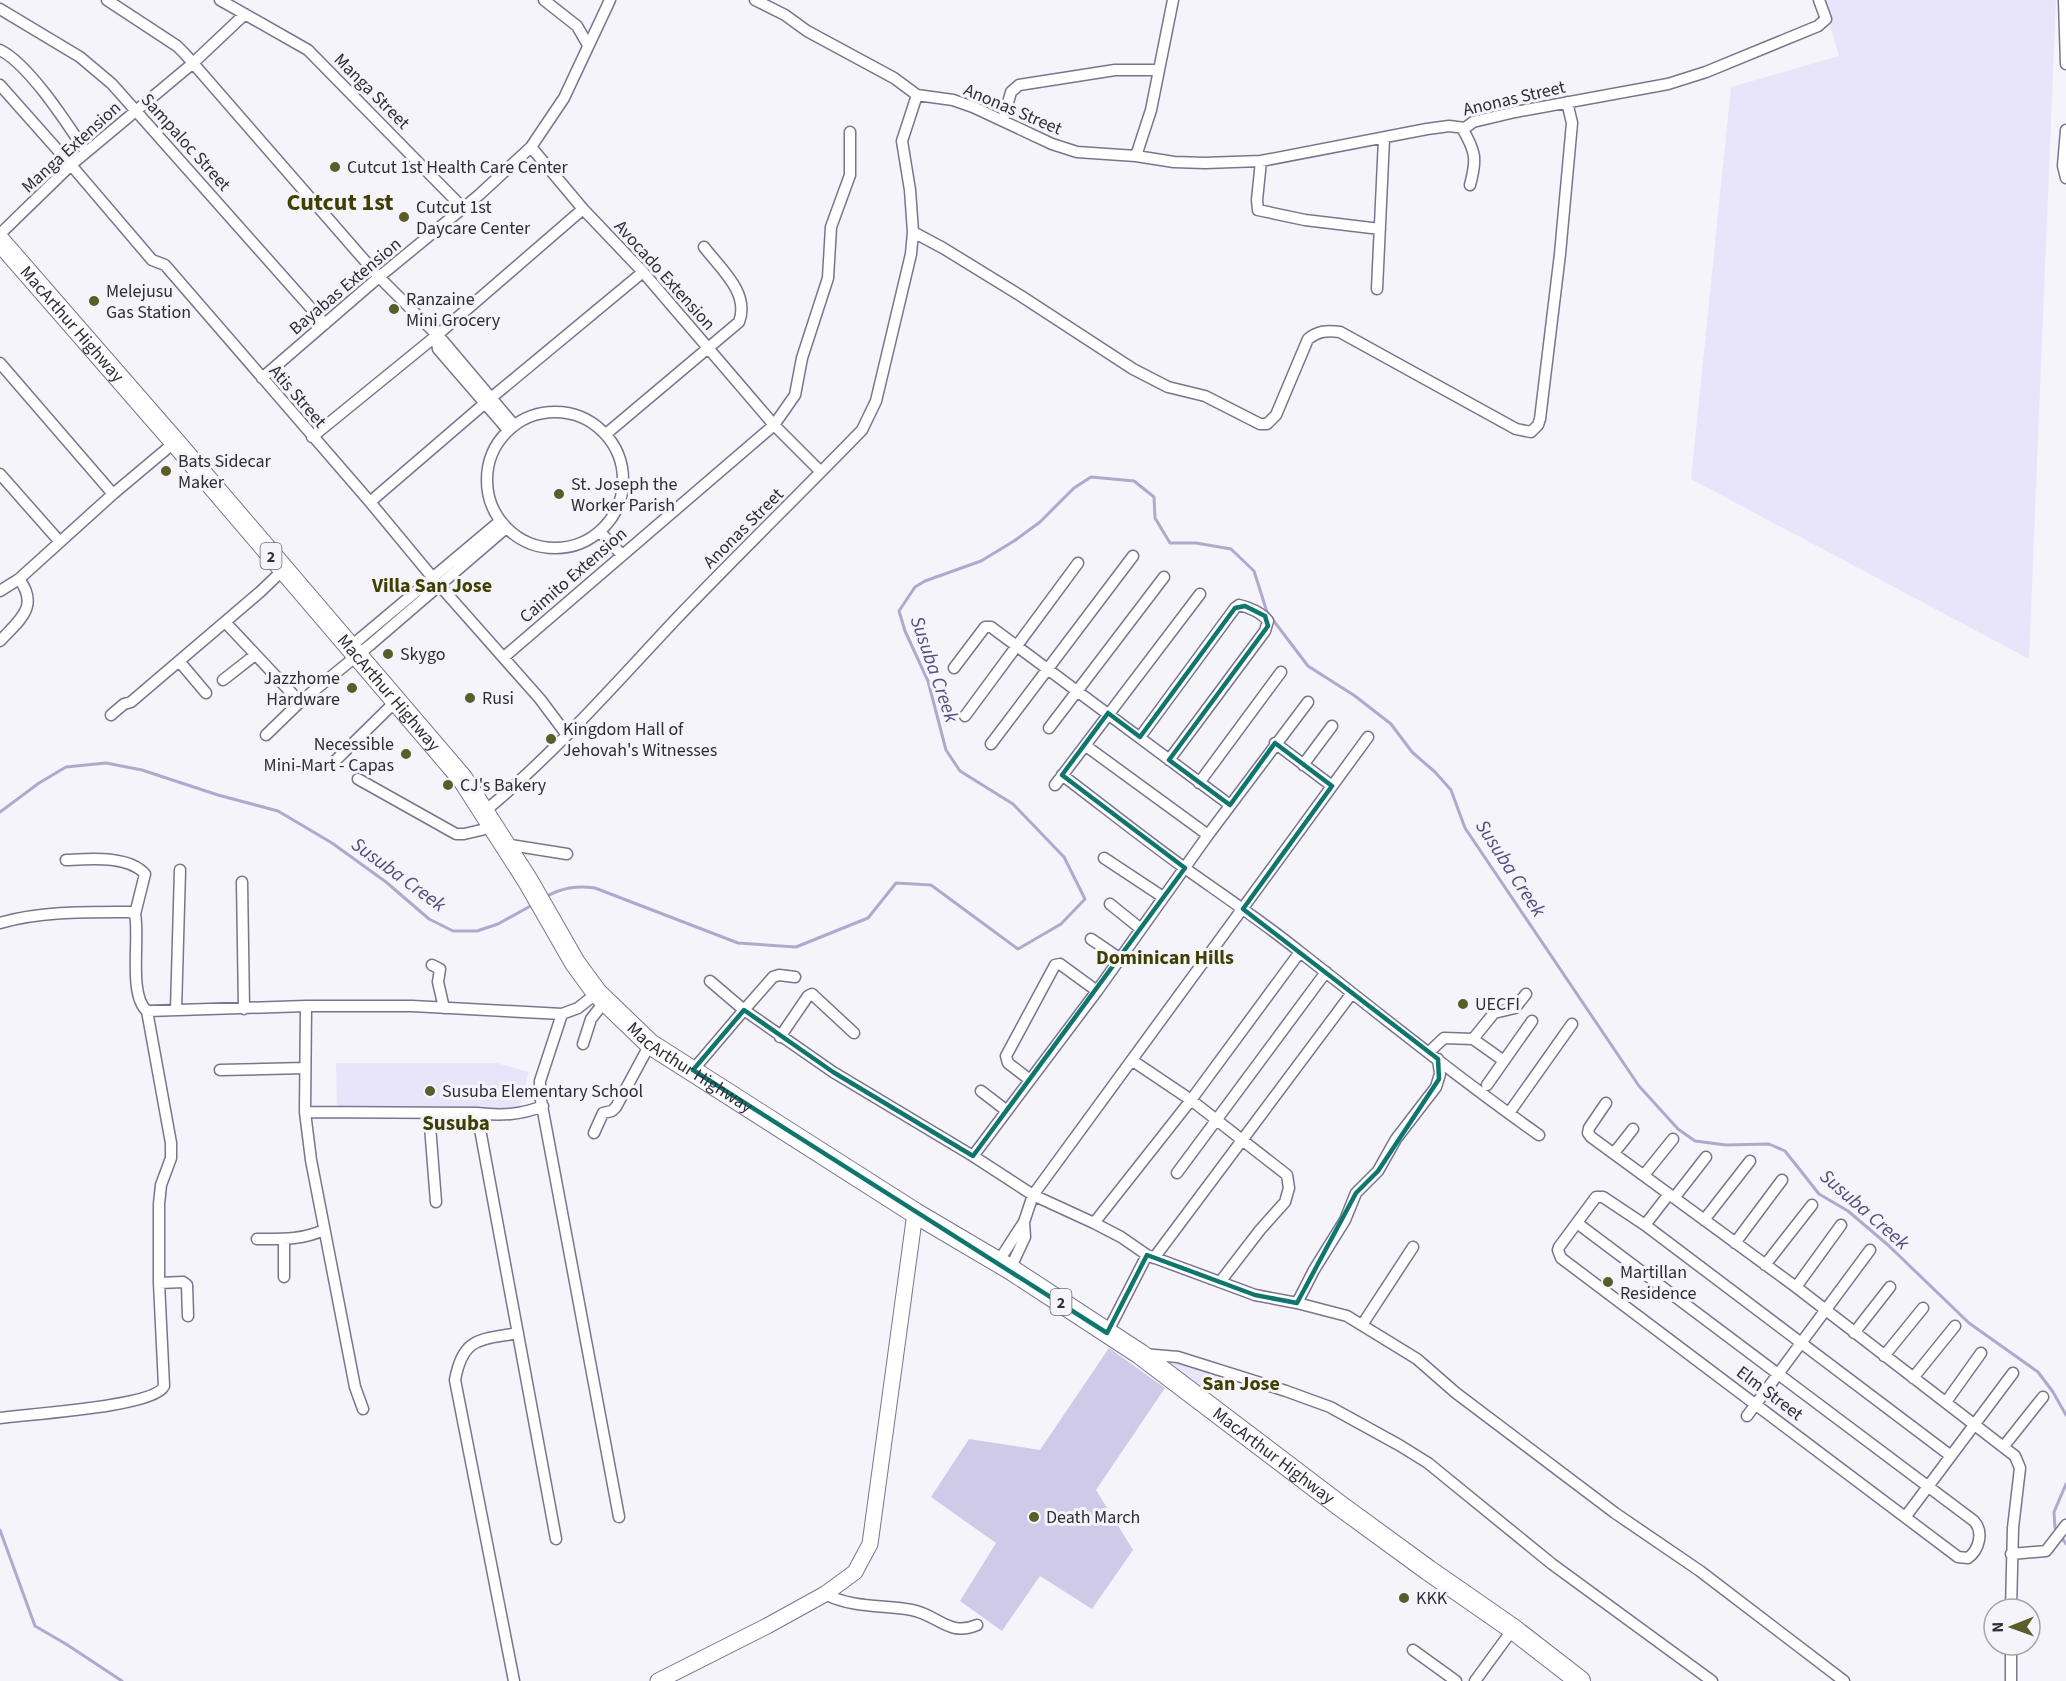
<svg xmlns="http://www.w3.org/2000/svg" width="2066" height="1681" viewBox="0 0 2066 1681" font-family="'Source Sans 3',sans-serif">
<rect width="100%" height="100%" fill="#f5f4fa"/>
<!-- built -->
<path fill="#e8e5fb" d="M1822,0H2056L2029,659L1691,479L1731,87L1839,56Z
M336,1063H497L529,1072L518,1112L337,1110Z
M1173,1357L1220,1372L1206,1392L1168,1363Z"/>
<!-- green -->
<path fill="#cecae7" d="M1109,1348L1165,1388L1096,1490L1133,1550L1092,1609L1040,1576L1002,1631L960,1601L996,1543L931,1497L969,1439L1040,1450Z"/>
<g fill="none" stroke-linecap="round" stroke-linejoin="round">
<!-- stream -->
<path stroke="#aeaacd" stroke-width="3" d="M0,812L39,783L66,767L106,763L142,770L218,795L278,811L332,843L386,882L429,919L453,931H477L498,924L534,904
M545,897C562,888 576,885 595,888L738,943L796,947L868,918L896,883L931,885L1018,949L1061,924L1085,899L1064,857L1013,804L960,771L946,750L928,681L905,631L899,611L915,587L925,581L981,561L1014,541L1040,522L1074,488L1091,477L1134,481L1154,497L1155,518L1170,543H1196L1231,549L1254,571L1267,612L1308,666L1355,696L1391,724L1412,752L1435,772L1451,790L1465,828L1639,1086L1678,1129L1695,1141L1726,1145L1769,1144L1785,1151L1819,1194L1848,1211L1888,1245L1969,1323L2038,1372L2053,1392L2066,1415
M2055,1528L2054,1512L2066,1484
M0,1530L35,1626L66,1644L122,1681
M2062,1538L2066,1544"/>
<!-- street casing -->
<g stroke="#78758e" stroke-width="13">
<path id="street" d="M107,0L177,46L185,54L379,277L443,341L514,425
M220,0L308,50L463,208
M544,0L577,26L588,45
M755,0L785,15L807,31L894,78L917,95
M2064,0L2066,64
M0,9L80,57L112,84L325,324
M0,50C29,64 68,125 86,152
M0,85L71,165L152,260L165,265L370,502L433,578L540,699L567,735
M1003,121L1011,92L1019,85L1115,70H1159
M1462,128C1476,152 1477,159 1470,185
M2066,130L2063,166L2066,178
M531,147L583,209L643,272L774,425L821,472
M1136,156L1151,110L1173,0
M1261,161L1257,200L1258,210L1305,220L1380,229
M913,232L943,248L1021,296L1133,369L1168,387L1205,396L1260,424H1267L1276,415L1308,339C1318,331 1327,330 1340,332L1516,429L1531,432L1538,425L1540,419L1560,254L1572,123L1567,102
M0,234L71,165L192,64L245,14
M1377,289L1384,139
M436,336L438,349L508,430
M0,363L113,494
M262,378L379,277L479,195L531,147L564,98L610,0
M487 480a68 68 0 1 1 136 0a68 68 0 1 1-136 0Z
M606,434L739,322C750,293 721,269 704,247
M312,437L436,336L583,209
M0,474L60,542
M370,502L491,398L643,272
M600,532L622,555
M0,591L19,579
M225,622L300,702
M0,641C19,620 40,607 19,579L113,494L175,442
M350,647L500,521
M504,657L774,425L795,395L802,358L828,278L831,227L850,175V132
M179,661L206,693
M954,668L985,627H991L1230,805
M223,680L255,655
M111,715L124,704L131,702L260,592L283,570
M965,716L1078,563
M1049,728L1164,577
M266,735L300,702L370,645L506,528
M1140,737L1235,608L1239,605C1249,607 1262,613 1268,621L1265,631L1169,760
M1275,743L1332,786
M991,744L1133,556
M1086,746L1208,835
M336,760L397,700
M1303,765L1332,726
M1062,775C1103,806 1144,839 1186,869C1224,896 1263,922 1300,952C1379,1014 1457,1077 1539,1135
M358,779L456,834H464L494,827
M1199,783L1281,672
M1055,785L1200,594
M485,811C555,753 615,684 677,618C738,554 801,493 862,430L876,401L911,254L913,232L910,190L902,141L917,95L953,100L973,107L1052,144L1077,152L1136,156L1174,162L1205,163L1261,161L1427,129L1449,126L1465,128L1473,122L1515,112L1668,84L1706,72L1818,26L1826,19L1819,0
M504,844L567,854
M1104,858L1163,897
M66,860C89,859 128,855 145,874L135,914
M242,882L244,1009
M1110,904L1141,929
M0,923C41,911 88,912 130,912L135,914C140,938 128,995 147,1011L306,1006H412L562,1014L578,1008L597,993
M1091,939L1119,958
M432,965L440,969L438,982L444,1008
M795,977L779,975L773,977L744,1010L833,1072L973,1156L1033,1195L1094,1223L1121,1237L1147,1255L1255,1295L1297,1303L1314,1270L1345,1220L1356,1193L1378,1171L1396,1139L1436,1087L1440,1074L1438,1059
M306,1006L305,1112L311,1160L355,1387L363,1409
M176,1010L180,870
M562,1014L540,1081V1095L619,1517
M780,1037L808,996L812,994L854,1033
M1473,1039L1504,1061
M583,1044L591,1019L605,1001
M1429,1052L1444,1038L1473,1039L1494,1013L1515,1008L1526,994
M1133,1061L1191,1100L1287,1175L1289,1188L1285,1202L1260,1230L1220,1282
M220,1070L305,1068
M693,1070L744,1010L710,981
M1030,1080L1008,1063L1006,1056L1055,965L1060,964L1097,991
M1487,1085L1532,1021
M981,1091L1007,1111
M1606,1103L1589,1128L1588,1133L1591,1137L1796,1287L2015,1456L2020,1468L2013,1528L2011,1609
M305,1112L477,1113C501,1116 520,1115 543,1106
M429,1113L436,1202
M477,1113L556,1539
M1509,1113L1572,1024
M594,1133L603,1113L612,1111L616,1107L650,1044
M1614,1153L1633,1129
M973,1156L1097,991L1208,835L1308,702
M1177,1173L1326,972
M1644,1175L1673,1139
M1674,1198L1706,1157
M1704,1220L1750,1161
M1094,1223L1191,1100L1300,952
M1577,1223L1974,1521C1984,1532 1979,1550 1968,1558L1958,1557L1561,1258L1558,1250L1559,1247L1596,1197H1603L1645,1225L1951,1456
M1645,1225L1669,1194
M257,1239C281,1239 302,1240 324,1230
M1735,1243L1782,1180
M1154,1258L1352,993
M998,1262L1024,1222L1033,1195L1368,737
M1765,1265L1812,1205
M1010,1269L1025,1237L1024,1222
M284,1277V1239
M159,1283L183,1282L187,1285L188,1316
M1796,1287L1841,1225
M1297,1303L1347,1316L1417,1359L1456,1393L1615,1513L1700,1571L1844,1681
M1362,1325L1413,1247
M1107,1333L1147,1255
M1854,1333L1890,1287
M1143,1354L1178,1357L1286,1391L1330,1407L1399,1445L1428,1463L1552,1564L1712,1681
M1884,1356L1923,1308
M1913,1378L1955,1326
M1946,1402L1981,1353
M1747,1416L1870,1250
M0,1418C27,1414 155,1407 164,1386L159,1283V1204L161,1185L171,1158V1143L147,1011
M2004,1446L2043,1397
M1906,1516L2013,1373
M2011,1554L2046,1551L2066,1525
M825,1594C852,1608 883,1605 912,1610C938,1615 949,1637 977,1625
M1413,1650L1456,1681
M514,1681L455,1380C463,1336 481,1340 518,1333
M1475,1681L1513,1629
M2011,1681V1645"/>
</g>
<!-- secondary casing -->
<g stroke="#78758e" stroke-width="17">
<path id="secondary" d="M658,1681L767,1626L825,1594L855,1572L870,1544L915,1213"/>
</g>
<!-- highway casing -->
<g stroke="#78758e" stroke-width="22">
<g id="highway">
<path id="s1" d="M0,241L175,442L462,778L528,881L575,963L597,993L650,1044L915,1213L1010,1269L1140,1354L1339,1505L1428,1570L1513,1629L1580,1681"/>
</g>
</g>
<!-- street -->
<use href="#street" stroke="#fff" stroke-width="10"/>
<!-- secondary -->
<use href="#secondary" stroke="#fff" stroke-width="15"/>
<!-- highway -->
<use href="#highway" stroke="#fff" stroke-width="20"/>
</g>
<!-- marked area -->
<path fill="none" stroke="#0f766e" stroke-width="4.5" stroke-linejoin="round" d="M1245,606L1265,616L1268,626L1169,760L1230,805L1275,743L1332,786L1243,909L1438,1059L1439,1079L1378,1171L1356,1193L1297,1303L1255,1295L1147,1255L1107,1333L693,1070L744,1010L833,1072L973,1156L1185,868L1062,775L1108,713L1140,737L1235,608Z"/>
<!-- markers -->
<g fill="#5a5c2a" stroke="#f5f4fa" stroke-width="2">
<circle cx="335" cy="167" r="6"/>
<circle cx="404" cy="217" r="6"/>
<circle cx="94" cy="301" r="6"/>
<circle cx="394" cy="309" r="6"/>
<circle cx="166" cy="471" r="6"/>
<circle cx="559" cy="494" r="6"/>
<circle cx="388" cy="654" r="6"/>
<circle cx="352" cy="688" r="6"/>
<circle cx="470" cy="698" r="6"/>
<circle cx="551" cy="739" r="6"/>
<circle cx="406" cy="754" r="6"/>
<circle cx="448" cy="785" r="6"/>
<circle cx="1463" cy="1004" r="6"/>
<circle cx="430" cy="1091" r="6"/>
<circle cx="1608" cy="1282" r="6"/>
<circle cx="1034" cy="1517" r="6"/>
<circle cx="1404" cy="1598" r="6"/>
</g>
<g text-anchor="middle" stroke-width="6" stroke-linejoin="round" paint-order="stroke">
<!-- shield labels -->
<g fill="#f5f4fa" stroke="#6a6972" stroke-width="1.5">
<rect x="260.5" y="543" width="21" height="26" rx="4.5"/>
<rect x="1050.5" y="1289" width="21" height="26" rx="4.5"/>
</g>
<g font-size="16" font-weight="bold" fill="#2e2d38">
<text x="271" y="562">2</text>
<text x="1061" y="1308">2</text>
</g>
<!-- street labels -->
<g font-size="18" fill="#2e2d38" stroke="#f5f4fa">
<text transform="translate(372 91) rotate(45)" y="6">Manga Street</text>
<text transform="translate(1514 98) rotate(-13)" y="6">Anonas Street</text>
<text transform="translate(1013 109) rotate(23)" y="6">Anonas Street</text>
<text transform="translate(186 142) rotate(48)" y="6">Sampaloc Street</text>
<text transform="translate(71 147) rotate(-42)" y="6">Manga Extension</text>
<text transform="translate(665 275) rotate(48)" y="6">Avocado Extension</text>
<text transform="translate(345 286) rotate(-40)" y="6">Bayabas Extension</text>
<text dy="6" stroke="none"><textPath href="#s1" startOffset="110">MacArthur Highway</textPath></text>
<text transform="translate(298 396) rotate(49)" y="6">Atis Street</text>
<text transform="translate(743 528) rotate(-45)" y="6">Anonas Street</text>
<text transform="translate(573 575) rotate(-41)" y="6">Caimito Extension</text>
<text dy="6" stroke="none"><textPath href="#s1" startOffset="596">MacArthur Highway</textPath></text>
<text dy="6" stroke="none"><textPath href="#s1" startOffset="1082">MacArthur Highway</textPath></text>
<text transform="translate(1770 1393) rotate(37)" y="6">Elm Street</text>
<text dy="6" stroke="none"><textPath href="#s1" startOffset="1784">MacArthur Highway</textPath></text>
</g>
<!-- poi labels -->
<g font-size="18" fill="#2e2d38" stroke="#f5f4fa" text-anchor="start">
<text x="347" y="173">Cutcut 1st Health Care Center</text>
<text x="416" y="213">Cutcut 1st<tspan x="416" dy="21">Daycare Center</tspan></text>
<text x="106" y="297">Melejusu<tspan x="106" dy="21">Gas Station</tspan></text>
<text x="406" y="305">Ranzaine<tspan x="406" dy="21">Mini Grocery</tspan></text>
<text x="178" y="467">Bats Sidecar<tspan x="178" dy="21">Maker</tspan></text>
<text x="571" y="490">St. Joseph the<tspan x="571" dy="21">Worker Parish</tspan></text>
<text x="400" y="660">Skygo</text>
<text x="340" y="684" text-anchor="end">Jazzhome<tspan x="340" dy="21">Hardware</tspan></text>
<text x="482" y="704">Rusi</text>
<text x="563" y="735">Kingdom Hall of<tspan x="563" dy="21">Jehovah's Witnesses</tspan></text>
<text x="394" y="750" text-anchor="end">Necessible<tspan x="394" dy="21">Mini-Mart - Capas</tspan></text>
<text x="460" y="791">CJ's Bakery</text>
<text x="1475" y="1010">UECFI</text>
<text x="442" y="1097">Susuba Elementary School</text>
<text x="1620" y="1278">Martillan<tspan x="1620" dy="21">Residence</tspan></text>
<text x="1046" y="1523">Death March</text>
<text x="1416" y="1604">KKK</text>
</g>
<!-- neighbourhood labels -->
<g font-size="20" font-weight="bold" fill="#3e3f00" stroke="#f5f4fa">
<text x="432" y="592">Villa San Jose</text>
<text x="1165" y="964">Dominican Hills</text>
<text x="1241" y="1390">San Jose</text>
</g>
<!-- water labels -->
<g font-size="20" font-style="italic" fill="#554c7e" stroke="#f5f4fa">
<text transform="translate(935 669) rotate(71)" y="7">Susuba Creek</text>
<text transform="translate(1511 868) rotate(57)" y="7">Susuba Creek</text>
<text transform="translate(399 874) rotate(36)" y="7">Susuba Creek</text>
<text transform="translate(1865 1209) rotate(41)" y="7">Susuba Creek</text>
</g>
<!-- quarter labels -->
<g font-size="21" font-weight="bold" fill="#3e3f00" stroke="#f5f4fa">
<text x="456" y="1130">Susuba</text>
</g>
<!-- district labels -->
<g font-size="24" font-weight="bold" fill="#3e3f00" stroke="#f5f4fa">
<text x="340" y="210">Cutcut 1st</text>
</g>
</g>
<!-- north arrow -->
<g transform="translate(2012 1627) rotate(269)"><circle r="28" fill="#f5f4fa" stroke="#a5a4ac" stroke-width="1.5"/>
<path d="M0-4.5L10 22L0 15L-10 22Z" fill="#5a5c2a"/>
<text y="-9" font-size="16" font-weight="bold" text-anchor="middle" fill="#2e2d38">N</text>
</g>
</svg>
